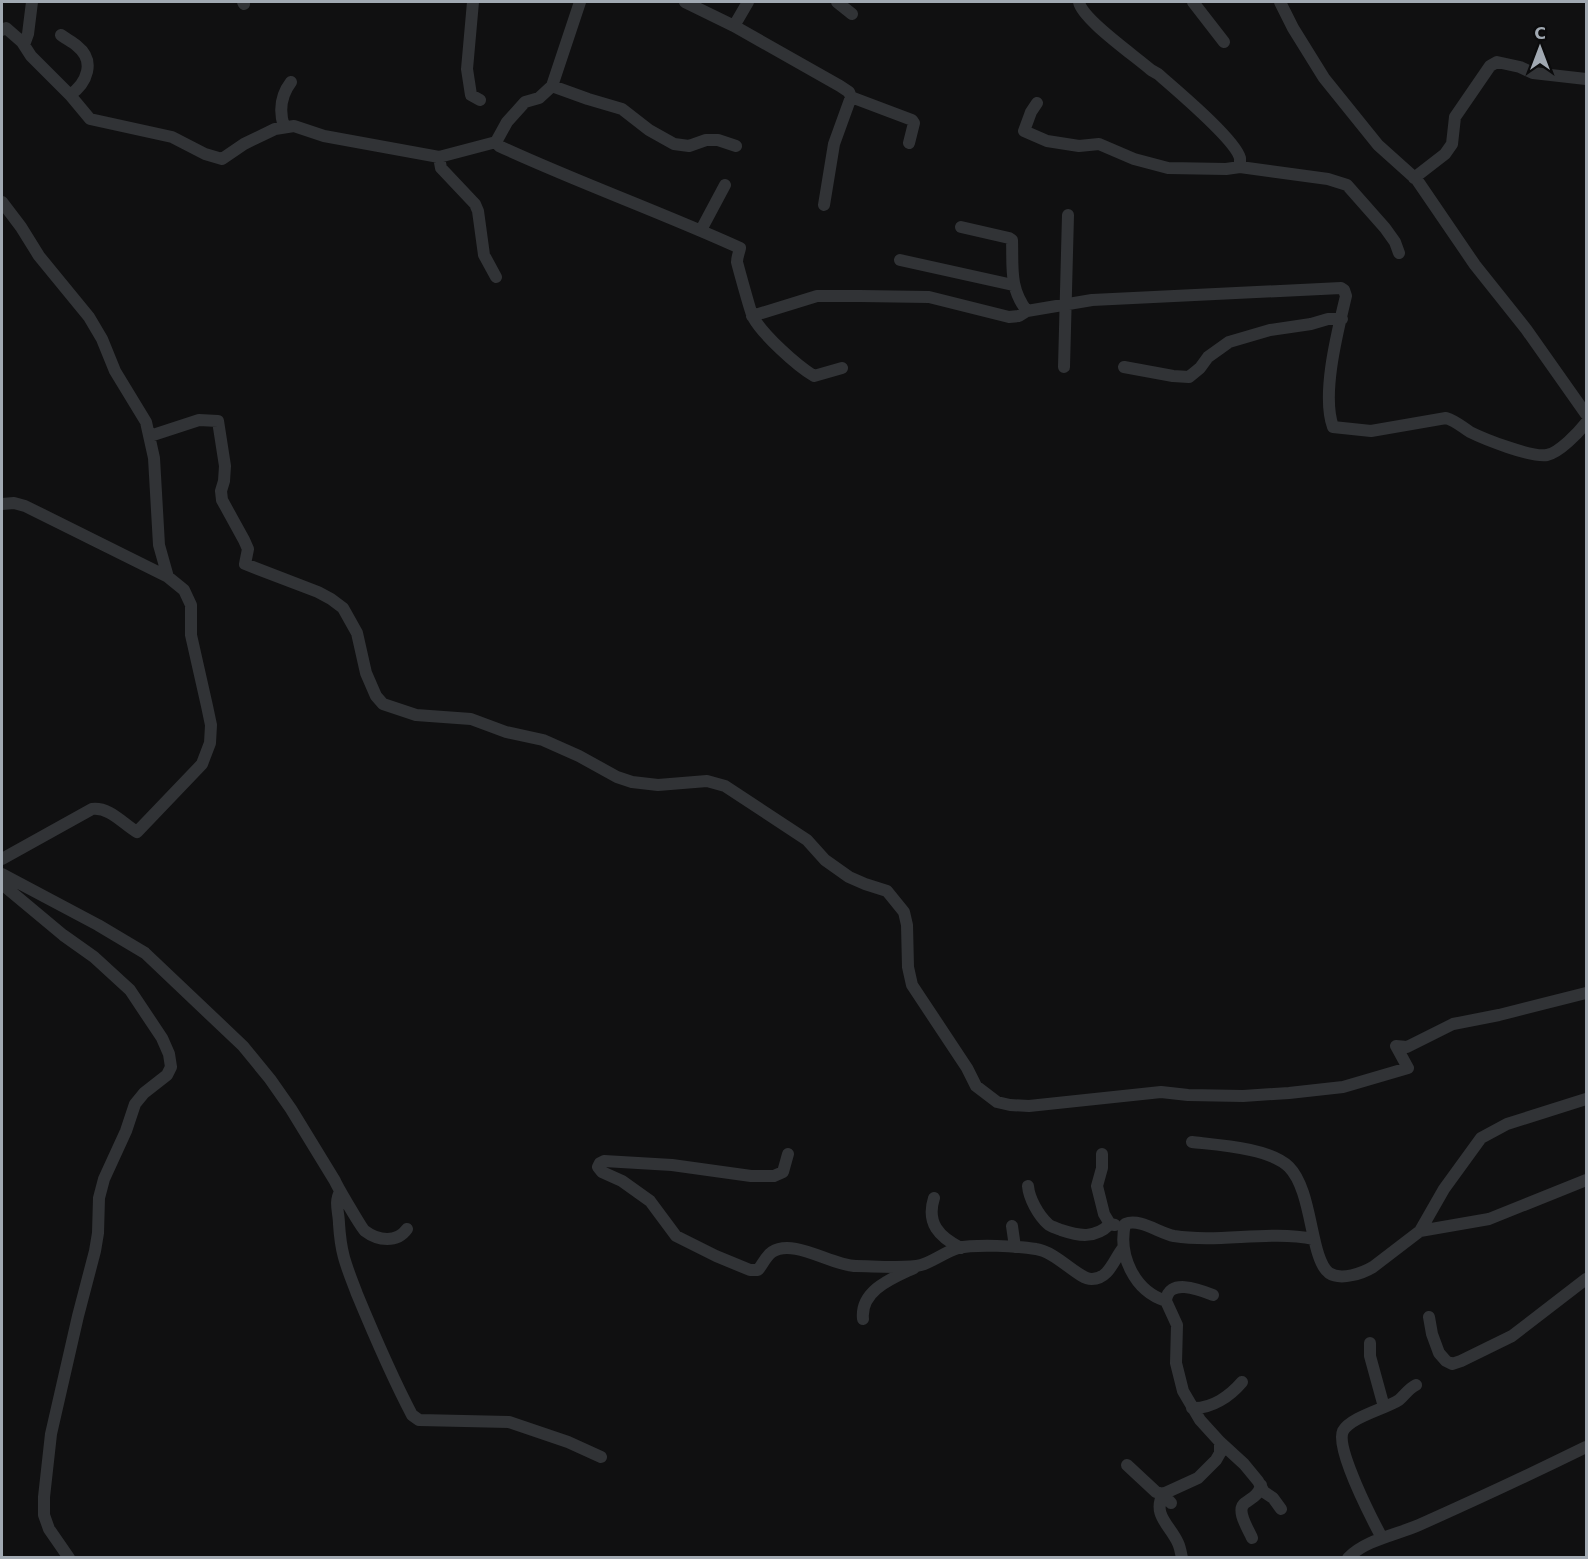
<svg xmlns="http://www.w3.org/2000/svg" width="1588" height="1559" viewBox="0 0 1588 1559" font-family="'DejaVu Sans',sans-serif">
<rect width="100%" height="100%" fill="#101011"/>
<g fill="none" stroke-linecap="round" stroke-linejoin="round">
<!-- minor -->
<path stroke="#313336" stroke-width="12" d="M243,2L244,4
M473,2L467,69L471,95L480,100
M685,2L734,26L840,86L849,92L851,97L912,120L914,123L909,143
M837,2L852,14
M1079,2C1082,19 1135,56 1151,70L1158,74C1175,89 1235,139 1240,158C1240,161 1240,164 1240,167L1328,179L1347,185L1385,228L1395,242L1399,253
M1193,2L1224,42
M1280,2L1293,28L1324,78L1378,145L1417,180L1475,265L1526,329L1586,414
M734,26L748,2
M2,30L6,28L22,42L31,56L70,95L90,119L172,137L205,154L222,159L244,144L275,129L294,126L324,136L439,157L496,142L499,146C579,183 661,212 740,248C739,253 737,257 737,262C738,266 751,314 753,317C763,335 796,365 814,376L842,368
M61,35C66,39 73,42 77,46C96,61 87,83 70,95
M24,45L28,34L32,2
M552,86L588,99L622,109L649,130L674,144L689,146L706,140H718L736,146
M1037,103L1031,112L1024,131L1047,141L1079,146L1099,144L1134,159L1168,168L1226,169L1240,167
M284,127C279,111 281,95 291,82
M496,142L507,122L525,102L539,98L552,86L580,2
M439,157L441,168L475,204L478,211L484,255L496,277
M1414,178L1445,154L1452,144L1455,117L1490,66L1497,62L1520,67L1533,73L1586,79
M2,202L21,227L39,256L89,317L102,339L115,371L146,422L154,458L159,545L168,577
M824,205L834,144L851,97
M961,227L1009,238L1012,240C1013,267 1009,288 1027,311
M701,230L725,185
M900,260L1013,285
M752,316L817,296H860L929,297L1009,317L1019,316L1027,311L1092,300L1341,288L1344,290L1346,296C1338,330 1321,394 1333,427L1371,431L1446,418C1456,421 1462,427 1470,432C1484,439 1532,458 1547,455C1559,453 1579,432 1586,423
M1064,367L1068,215
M1124,367L1173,376L1189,377L1200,368L1208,357L1229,342L1270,330L1311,324L1328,319H1342
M150,436L199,420L218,421L225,466L224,481L221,491L222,500L244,540L248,549L245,564L318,592L331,599L343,608L357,633L366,673L376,696L383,704L416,715L471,719L506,732L543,740L579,756L617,777L632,782L658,785L707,781L725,786L807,840L825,860L849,877L865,884L887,891L904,912L907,925L908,967L912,985L967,1068L976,1086L997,1102L1010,1105L1029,1106L1161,1092L1188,1095L1243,1096L1289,1093L1343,1087L1408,1068L1396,1046L1407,1047L1453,1024L1499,1015L1586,993
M2,504L14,503L25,506L168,577L184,590L191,605V635L207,706L211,725L210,743L202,764L137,832C122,823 110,807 92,809L2,859
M2,874L98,925L145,953L243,1046L270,1079L291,1109L335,1181C337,1186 362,1229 365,1231C378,1241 397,1243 407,1229
M2,884L63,935L94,957L130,990L162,1038L169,1054L171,1067L167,1075L144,1093L135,1104L126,1131L104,1179L99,1198L98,1233L95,1251L78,1316L51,1434L44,1497V1515L49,1529L69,1558
M1192,1142C1218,1145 1270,1148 1289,1167C1313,1191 1310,1259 1329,1273C1341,1281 1363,1273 1373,1267L1420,1231L1444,1189L1481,1138L1507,1124L1586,1099
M788,1154L783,1172L774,1176H751L672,1165L604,1161L600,1163L598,1167L602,1172L622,1181L650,1201L676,1236L716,1256L750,1270H758C763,1264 766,1256 772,1252C794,1238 832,1266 856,1266C872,1266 907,1269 921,1265C932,1262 945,1252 958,1248C975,1244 1019,1246 1036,1249C1057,1252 1079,1280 1092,1279C1109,1279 1114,1259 1123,1248
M1102,1154V1168L1097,1186L1104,1214L1110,1224L1115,1225
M1028,1186C1029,1198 1038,1215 1048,1224C1051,1227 1057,1228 1061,1230C1079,1236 1095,1239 1110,1224
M340,1192C334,1202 339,1213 339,1224C341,1255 346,1265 357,1294C374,1335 391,1375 412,1415L419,1420L509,1422L568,1442L601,1457
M934,1198C926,1223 939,1237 961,1248
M1012,1226L1015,1247
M1420,1231L1489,1219L1586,1180
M1166,1301C1168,1278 1198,1289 1213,1295
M1429,1317L1432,1334L1439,1353L1446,1361L1452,1364L1461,1361L1512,1336L1586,1279
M863,1319C860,1290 893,1278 914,1268
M1370,1343V1356L1384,1407
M1192,1408C1212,1409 1230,1396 1242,1382
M1220,1442L1244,1464L1258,1481L1264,1492L1273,1498L1281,1509
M1127,1465L1156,1492L1163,1494L1198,1478L1216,1460L1220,1453V1442L1200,1420L1183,1391L1176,1363L1177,1325L1166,1301C1134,1291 1118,1255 1125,1224C1140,1218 1159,1233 1174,1236C1220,1243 1268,1230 1314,1239
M1171,1503L1163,1494C1152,1515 1170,1525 1178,1543C1180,1547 1181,1553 1182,1558
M1252,1538C1249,1530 1235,1510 1245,1503C1253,1497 1258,1496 1261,1485
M1382,1538C1373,1521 1335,1448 1343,1431C1351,1417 1385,1409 1399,1400C1405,1395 1408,1389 1416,1385
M1348,1558C1365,1540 1396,1535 1419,1525C1475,1500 1531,1474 1586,1447"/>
</g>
<!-- border -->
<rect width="1588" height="1559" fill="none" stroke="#a1a9b2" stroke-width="6"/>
<!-- north arrow -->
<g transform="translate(1540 48)" stroke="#0b0b0c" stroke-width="4.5" paint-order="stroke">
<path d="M0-4.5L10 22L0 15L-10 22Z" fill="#a1a9b2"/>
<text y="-9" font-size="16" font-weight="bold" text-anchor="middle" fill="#a1a9b2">С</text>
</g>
</svg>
